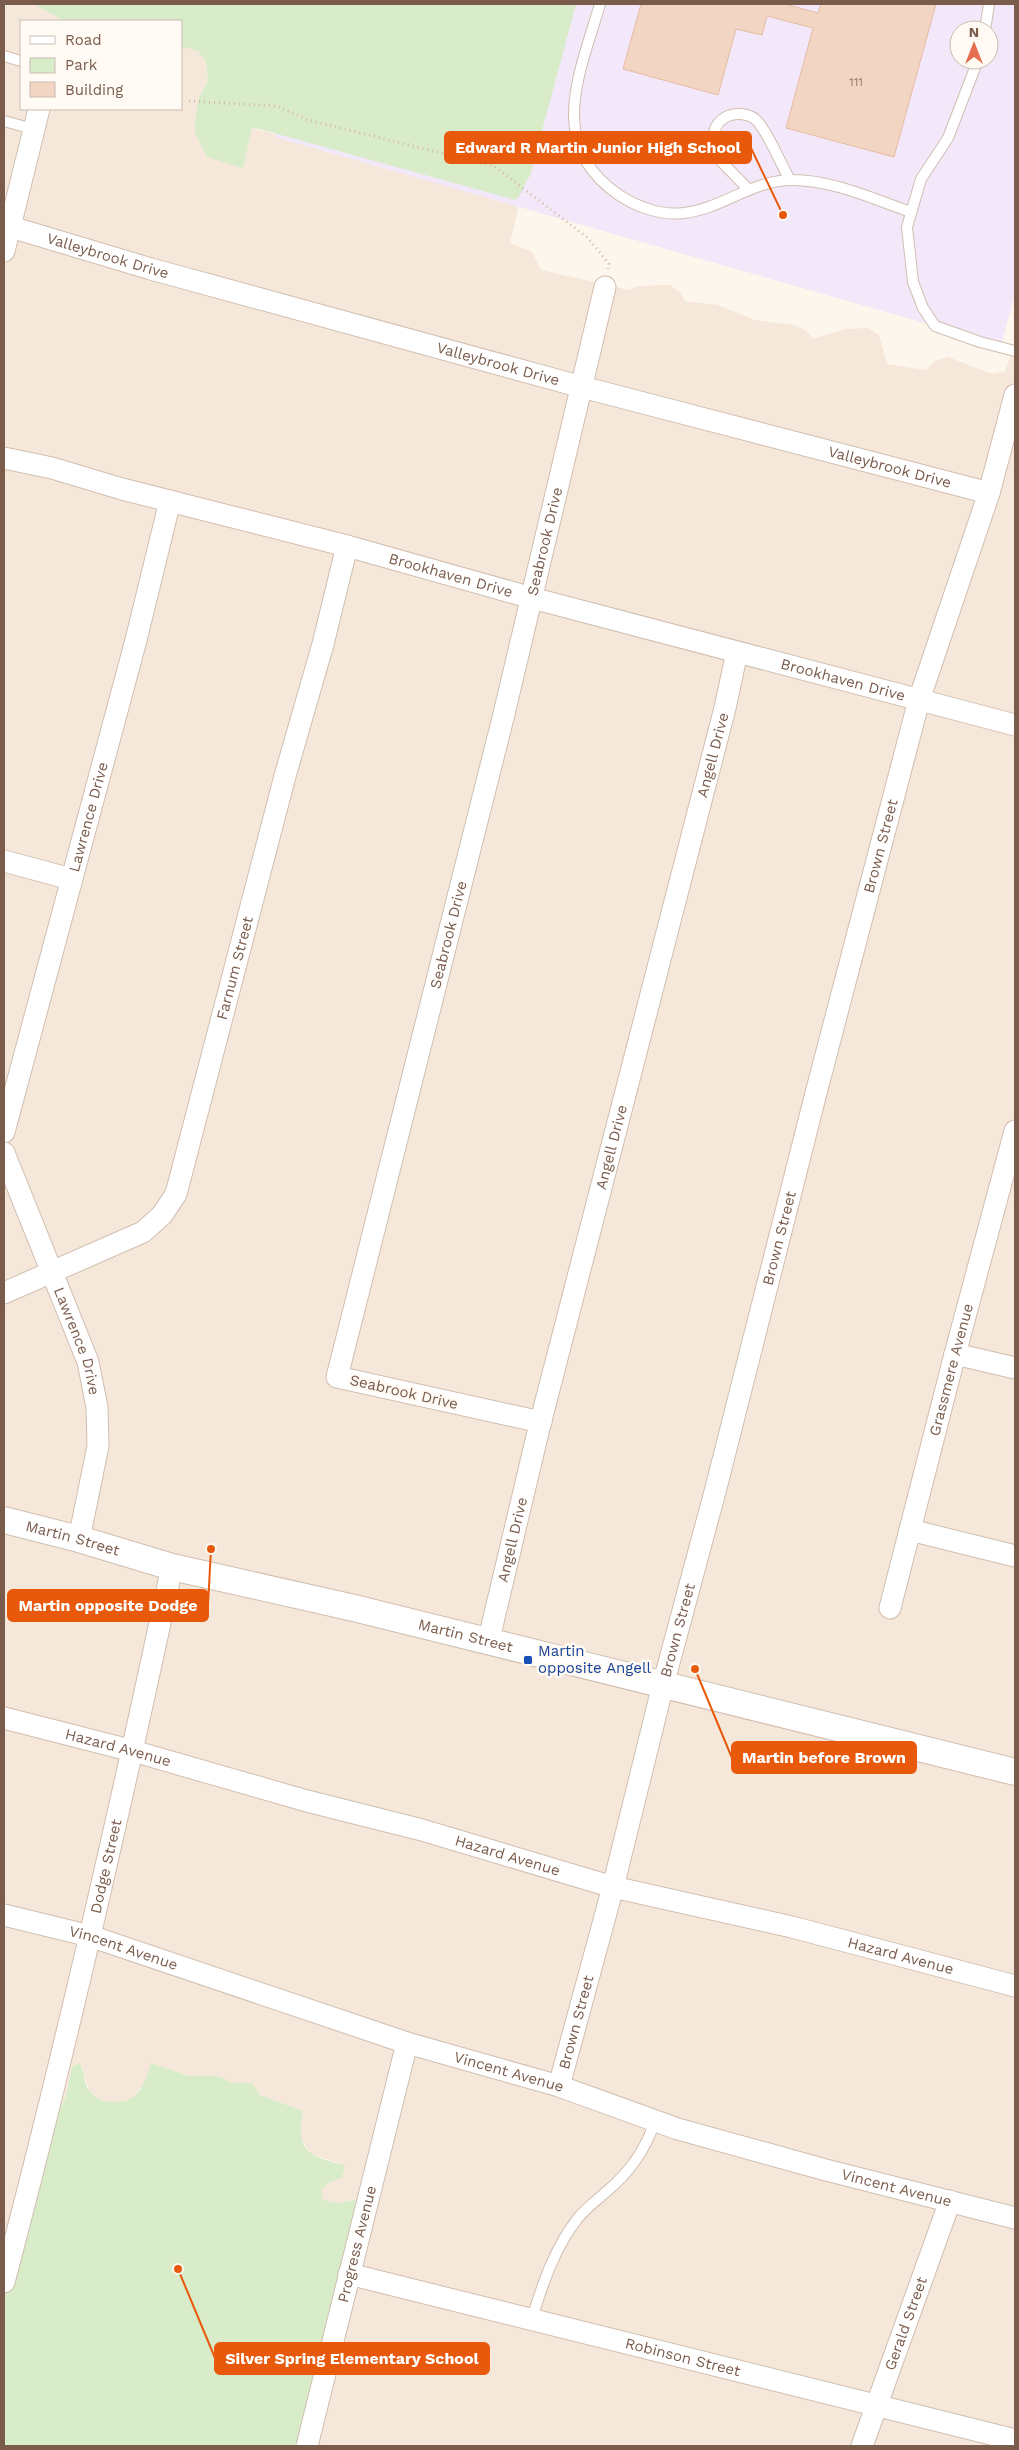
<svg xmlns="http://www.w3.org/2000/svg" width="1019" height="2450" viewBox="0 0 1019 2450" font-family="'Work Sans',sans-serif">
<rect width="100%" height="100%" fill="#fdf6ec"/>
<!-- residential -->
<path fill="#f5e8da" d="M4,4H33L64,21H21V109H181L182,46L198,51L206,60L208,81L198,100L195,133L206,152L243,168L252,128L511,200L521,196L510,243L532,252L541,270L630,290L638,286L670,285L680,292L685,301L718,305L755,320L793,325L805,330L813,339L844,329L868,328L879,335L887,364L926,370L935,361L948,357L992,374L1004,372L1015,346V2446H305L365,2197L337,2203L323,2200L320,2190L328,2183L342,2178L345,2165L311,2154L302,2141L299,2130L303,2111L260,2095L252,2083H231L219,2076H190L151,2063L145,2083L132,2098L125,2103L103,2102L89,2091L82,2067H72L65,2099L59,2110L4,2276Z"/>
<!-- education -->
<path fill="#f3e8fa" fill-rule="evenodd" d="M310,4H1015V294L1001,345L275,137ZM959,30H989V60H959Z"/>
<!-- green -->
<path fill="#d8ecc9" d="M33,4H576L530,176C522,185 524,194 515,200L259,129L252,128L243,168L207,157L195,133V125L198,100L208,81L206,61L198,51L181,46V21H64Z
M79,2063C85,2070 83,2081 88,2089C93,2096 102,2102 111,2102C138,2103 144,2087 151,2063L190,2076H219L231,2083H252L260,2095L303,2111C295,2152 309,2156 345,2165L342,2178L328,2183L321,2190L323,2200L337,2203L366,2198L305,2446H4V2276L59,2110L65,2099L72,2067Z"/>
<!-- building -->
<path fill="#f3d5c3" stroke="#e6bba3" d="M641,4H785L818,13L821,4H936L894,157L786,128L813,28L767,16L762,35L736,29L718,95L623,69Z"/>
<g fill="none" stroke-linecap="round" stroke-linejoin="round">
<!-- service casing -->
<g stroke="#d1beb0" stroke-width="12">
<path id="service" d="M600,4C580,73 545,145 619,195C637,207 662,216 684,213C721,209 753,180 792,180C833,180 873,199 911,212
M985,30L989,4
M4,56L21,61
M978,60L948,138L921,179L907,227L913,282L923,308L935,326L980,342L1015,351
M4,121L33,129
M749,190L714,154C713,139 711,125 726,117C735,112 751,113 758,122C771,138 779,161 790,180
M532,2318C543,2283 555,2247 578,2218C586,2208 597,2200 606,2192C629,2173 646,2149 655,2121"/>
</g>
<!-- minor casing -->
<g stroke="#d1beb0" stroke-width="23">
<g id="minor">
<path id="s1" d="M11,227L151,269L582,387L989,493"/>
<path d="M4,251L39,109"/>
<path id="s2" d="M4,458L52,468L122,489L347,546L532,598L1015,725"/>
<path d="M4,861L71,879"/>
<path id="s3" d="M4,1132L136,640L170,501"/>
<path id="s4" d="M4,1153L88,1362L97,1407L98,1446L79,1539"/>
<path id="s5" d="M4,1293L143,1232L162,1215L176,1194L285,776L323,644L347,546"/>
<path d="M955,1354L1015,1368"/>
<path id="s6" d="M541,1422L337,1377L503,718L605,287"/>
<path d="M910,1530L1015,1556"/>
<path id="s7" d="M890,1608L955,1354L1015,1131"/>
<path id="s8" d="M488,1643L539,1428L725,708L737,652"/>
<path id="s9" d="M4,1718L133,1751L307,1801L422,1830L613,1887L792,1927L1015,1986"/>
<path id="s10" d="M4,1915L90,1936L407,2043L559,2086L678,2129L826,2170L1015,2218"/>
<path id="s11" d="M559,2086L613,1887L663,1685L716,1488L816,1093L919,700L989,493L1015,395"/>
<path id="s12" d="M349,2274L1015,2440"/>
<path id="s13" d="M4,2282C67,2045 121,1806 172,1567"/>
<path id="s14" d="M307,2446L407,2043"/>
<path id="s15" d="M862,2446L950,2201"/>
</g>
</g>
<!-- tertiary casing -->
<g stroke="#d1beb0" stroke-width="28">
<g id="tertiary">
<path id="s16" d="M4,1520L79,1539L172,1567L354,1608L1015,1772"/>
</g>
</g>
<!-- path -->
<path stroke="#d9b8a5" stroke-width="3" stroke-dasharray="1 4" stroke-linecap="butt" d="M189,101L277,106L308,120L494,166L588,238L609,264L608,269"/>
<!-- service -->
<use href="#service" stroke="#fff" stroke-width="10"/>
<!-- minor -->
<use href="#minor" stroke="#fff" stroke-width="21"/>
<!-- tertiary -->
<use href="#tertiary" stroke="#fff" stroke-width="26"/>
</g>
<!-- markers -->
<rect fill="#1a4fb4" stroke="#fffaf3" stroke-width="2" x="523" y="1655" width="10" height="10" rx="2.5"/>
<g text-anchor="middle" stroke-width="5" stroke-linejoin="round" paint-order="stroke">
<!-- number labels -->
<g font-size="12" fill="#987a6a">
<text x="856" y="86">111</text>
</g>
<!-- street labels -->
<g font-size="15" fill="#7a5c4d" stroke="#fffaf3">
<text dy="5" stroke="none"><textPath href="#s1" startOffset="101">Valleybrook Drive</textPath></text>
<text dy="5" stroke="none"><textPath href="#s1" startOffset="506">Valleybrook Drive</textPath></text>
<text dy="5" stroke="none"><textPath href="#s1" startOffset="911">Valleybrook Drive</textPath></text>
<text dy="5" stroke="none"><textPath href="#s6" startOffset="1070">Seabrook Drive</textPath></text>
<text dy="5" stroke="none"><textPath href="#s2" startOffset="462">Brookhaven Drive</textPath></text>
<text dy="5" stroke="none"><textPath href="#s2" startOffset="868">Brookhaven Drive</textPath></text>
<text dy="5" stroke="none"><textPath href="#s8" startOffset="916">Angell Drive</textPath></text>
<text dy="5" stroke="none"><textPath href="#s3" startOffset="326">Lawrence Drive</textPath></text>
<text dy="5" stroke="none"><textPath href="#s11" startOffset="1281">Brown Street</textPath></text>
<text dy="5" stroke="none"><textPath href="#s6" startOffset="665">Seabrook Drive</textPath></text>
<text dy="5" stroke="none"><textPath href="#s5" startOffset="436">Farnum Street</textPath></text>
<text dy="5" stroke="none"><textPath href="#s8" startOffset="511">Angell Drive</textPath></text>
<text dy="5" stroke="none"><textPath href="#s11" startOffset="876">Brown Street</textPath></text>
<text dy="5" stroke="none"><textPath href="#s4" startOffset="202">Lawrence Drive</textPath></text>
<text dy="5" stroke="none"><textPath href="#s7" startOffset="246">Grassmere Avenue</textPath></text>
<text transform="translate(404 1392) rotate(13)" y="5">Seabrook Drive</text>
<text dy="5" stroke="none"><textPath href="#s16" startOffset="71">Martin Street</textPath></text>
<text dy="5" stroke="none"><textPath href="#s8" startOffset="106">Angell Drive</textPath></text>
<text dy="5" stroke="none"><textPath href="#s11" startOffset="471">Brown Street</textPath></text>
<text dy="5" stroke="none"><textPath href="#s16" startOffset="476">Martin Street</textPath></text>
<text dy="5" stroke="none"><textPath href="#s9" startOffset="118">Hazard Avenue</textPath></text>
<text dy="5" stroke="none"><textPath href="#s9" startOffset="522">Hazard Avenue</textPath></text>
<text dy="5" stroke="none"><textPath href="#s13" startOffset="428">Dodge Street</textPath></text>
<text dy="5" stroke="none"><textPath href="#s10" startOffset="124">Vincent Avenue</textPath></text>
<text dy="5" stroke="none"><textPath href="#s9" startOffset="928">Hazard Avenue</textPath></text>
<text dy="5" stroke="none"><textPath href="#s11" startOffset="66">Brown Street</textPath></text>
<text dy="5" stroke="none"><textPath href="#s10" startOffset="529">Vincent Avenue</textPath></text>
<text dy="5" stroke="none"><textPath href="#s10" startOffset="934">Vincent Avenue</textPath></text>
<text dy="5" stroke="none"><textPath href="#s14" startOffset="208">Progress Avenue</textPath></text>
<text dy="5" stroke="none"><textPath href="#s15" startOffset="130">Gerald Street</textPath></text>
<text dy="5" stroke="none"><textPath href="#s12" startOffset="344">Robinson Street</textPath></text>
</g>
<!-- transit labels -->
<g font-size="15" fill="#164399" stroke="#fffaf3" text-anchor="start">
<text x="538" y="1656">Martin<tspan x="538" dy="17">opposite Angell</tspan></text>
</g>
</g>
<!-- callouts -->
<path fill="none" stroke="#e8590c" stroke-width="2" d="M783 215L751 148M211 1549L208 1605M695 1669L732 1758M178 2269L215 2358"/>
<g fill="#e8590c" stroke="#fffaf3" stroke-width="2">
<circle cx="783" cy="215" r="5"/>
<circle cx="211" cy="1549" r="5"/>
<circle cx="695" cy="1669" r="5"/>
<circle cx="178" cy="2269" r="5"/>
</g>
<g fill="#e8590c" stroke="#e8590c" stroke-width="2">
<rect x="445" y="132" width="306" height="31" rx="5"/>
<rect x="8" y="1590" width="200" height="31" rx="5"/>
<rect x="732" y="1742" width="184" height="31" rx="5"/>
<rect x="215" y="2343" width="274" height="31" rx="5"/>
</g>
<g font-size="16" text-anchor="middle" font-weight="bold" fill="#fff">
<text x="598" y="153">Edward R Martin Junior High School</text>
<text x="108" y="1611">Martin opposite Dodge</text>
<text x="824" y="1763">Martin before Brown</text>
<text x="352" y="2364">Silver Spring Elementary School</text>
</g>
<!-- border -->
<rect width="1019" height="2450" fill="none" stroke="#7a5c4d" stroke-width="10"/>
<!-- legend -->
<rect x="20" y="20" width="162" height="90" fill="#fffaf3" stroke="#cabbb1"/>
<rect x="30" y="36" width="25" height="8" fill="#ffffff" stroke="#cabbb1"/>
<text x="65" y="45" font-size="15" fill="#7a5c4d">Road</text>
<rect x="30" y="58" width="25" height="15" fill="#d8ecc9" stroke="#cabbb1"/>
<text x="65" y="70" font-size="15" fill="#7a5c4d">Park</text>
<rect x="30" y="82" width="25" height="15" fill="#f3d5c3" stroke="#cabbb1"/>
<text x="65" y="95" font-size="15" fill="#7a5c4d">Building</text>
<!-- north arrow -->
<g transform="translate(974 45)"><circle r="24" fill="#fffaf3" stroke="#cabbb1"/>
<path d="M0-4L9 19L0 12L-9 19Z" fill="#e76f51"/>
<text y="-8" font-size="14" font-weight="bold" text-anchor="middle" fill="#7a5c4d">N</text>
</g>
</svg>
